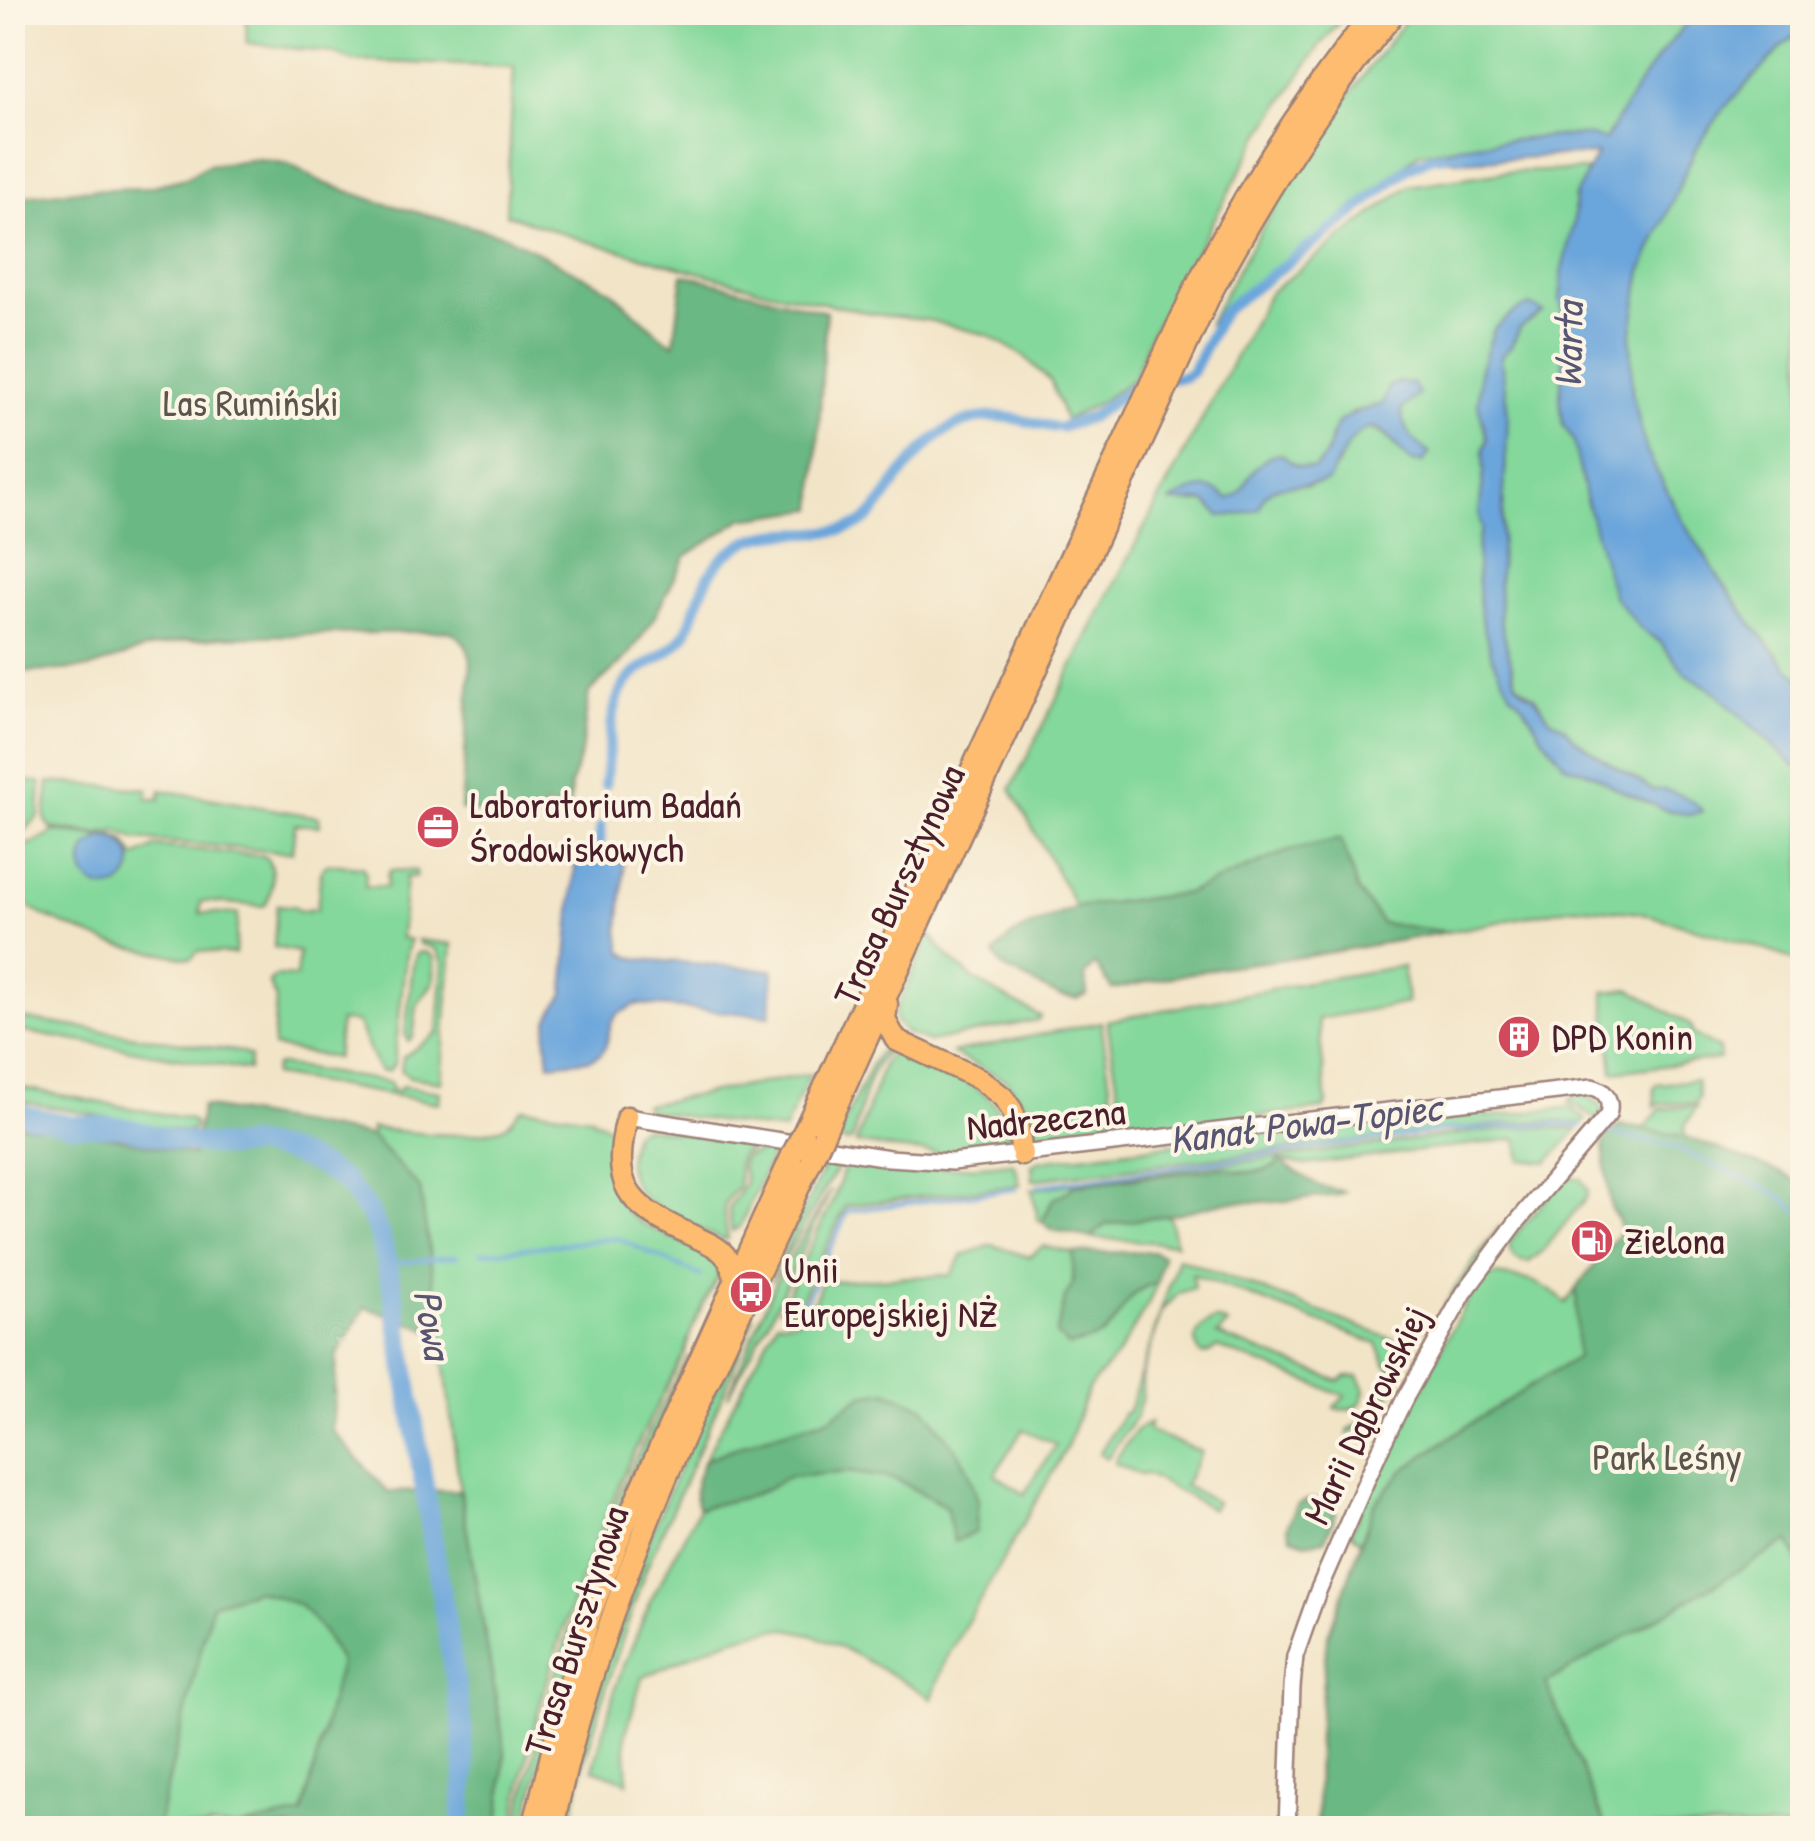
<svg xmlns="http://www.w3.org/2000/svg" width="1815" height="1841" viewBox="0 0 1815 1841" font-family="'Patrick Hand',sans-serif">
<rect width="100%" height="100%" fill="#fcf5e5"/>
<filter id="ink" filterUnits="userSpaceOnUse"><feTurbulence type="fractalNoise" baseFrequency=".01" numOctaves="2"/><feDisplacementMap in="SourceGraphic" scale="20" xChannelSelector="R" yChannelSelector="G"/><feConvolveMatrix kernelMatrix="1 2 1 2 8 2 1 2 1" color-interpolation-filters="sRGB"/></filter>
<filter id="wash" filterUnits="userSpaceOnUse"><feTurbulence type="fractalNoise" baseFrequency=".0048" numOctaves="4" result="noise"/><feDisplacementMap in="SourceGraphic" scale="40" xChannelSelector="R" yChannelSelector="G"/><feGaussianBlur stdDeviation="2.25" result="paint"/><feColorMatrix in="noise" values="0 0 0 0 0 0 0 0 0 0 0 0 0 0 0 0 0 1.4 0 .05"/><feComposite in="paint" operator="in"/></filter>
<g filter="url(#wash)">
<rect width="100%" height="100%" fill="#f2e4c7"/>
<!-- green -->
<path fill="#84d89b" stroke="#677c63" stroke-width="2.5" fill-rule="evenodd" d="M246,13V12L1347,13L1320,45L1260,136L1150,336L1134,378L1102,401L1065,420L1051,382L1024,356L987,335L927,320L879,315L759,289L579,239L506,214L514,67L354,61L333,53L247,43Z
M1411,13H1697C1658,53 1633,92 1605,141L1590,136H1559L1482,143L1419,153L1324,232L1236,297L1215,320L1209,323C1266,212 1334,111 1411,13Z
M1802,31V680L1790,670L1751,623L1719,578L1681,518L1646,450L1632,393L1631,337L1642,270L1695,150L1724,108L1784,45Z
M1589,170L1575,196L1574,222L1563,266L1560,300L1567,327L1560,397L1563,425L1573,439L1594,522L1640,628L1660,642L1685,673L1715,692L1794,765L1802,770V963L1755,946L1642,913L1574,907L1448,932L1382,924L1357,890L1341,839L1290,850L1188,893L1076,907L1011,789L1109,594L1269,293L1409,186L1504,172ZM1530,305L1542,312L1520,328L1511,346L1501,357L1508,415L1499,584L1500,619L1516,683L1535,697L1550,719L1563,726L1575,739L1604,760L1654,790L1701,812L1690,815L1663,809L1619,790L1593,774L1565,765L1542,736L1524,706L1512,694L1492,657L1481,617L1477,573L1478,540L1482,529L1479,515L1484,471L1483,452L1487,439L1478,404L1480,372L1494,329ZM1418,395L1402,409C1400,429 1414,441 1429,453L1403,454C1380,429 1364,414 1343,453C1340,459 1340,463 1336,468C1329,475 1317,480 1309,486L1291,483L1279,486L1268,491L1261,500L1242,514L1220,516L1205,501L1172,502C1187,502 1226,504 1238,495C1245,491 1248,482 1251,474L1282,455C1293,466 1299,469 1315,468L1326,457L1331,436L1339,422L1354,412Z
M13,781L39,782L41,784L39,816L14,842Z
M49,782L148,789L147,799H160L161,790L319,817L320,826L295,824L292,852H279L135,839L115,830L113,832L95,834L51,828L45,819Z
M52,831L96,836L113,835L125,841L135,857L157,846L264,856C276,866 273,892 265,905L262,906L201,901L200,913L238,914L235,954L198,951L191,959L108,943L46,917L13,898L12,868H18L22,843L31,844L50,835Z
M328,864L362,867L366,873L365,886L387,887L388,874L391,870L416,871V877H406L401,938L410,940L406,955L394,1064L389,1071H381L377,1067L357,1022L340,1021L336,1058L273,1047L276,999L269,982L276,976L296,977L299,952L274,947L277,905L296,907L297,910L309,911L310,908L317,910L321,870Z
M930,934C956,975 998,994 1040,1016L1038,1020L929,1042L906,1033L896,1021L895,1013Z
M418,940L452,944L441,1082L410,1077L401,1071L403,1057L438,1033L443,962L435,948L420,944Z
M420,952L428,953L434,958V981L417,1005L413,1037L408,1041L405,1034L413,965L416,955Z
M1403,966L1407,1003L1318,1019L1327,1104L1324,1109L1125,1131L1107,1021L1313,981Z
M1630,989L1687,1023L1692,1027V1033L1719,1049L1720,1059L1613,1072L1604,992Z
M12,1017L241,1052L250,1057L248,1070L13,1030Z
M1101,1022L1117,1133L1044,1142L1034,1135L1024,1103L1007,1081L952,1053Z
M888,1049C866,1071 861,1111 852,1140L848,1142L836,1140L873,1061L879,1052Z
M902,1051C945,1072 996,1084 1011,1135H1007L1004,1144C974,1162 891,1149 856,1143L884,1062L890,1055Z
M280,1065L389,1082L391,1084V1090L398,1091L402,1086L440,1092L439,1103L273,1075L275,1066Z
M810,1074L784,1131L649,1111L644,1105Z
M1696,1080L1699,1099L1694,1103L1659,1104L1655,1107L1654,1088L1657,1084Z
M12,1086L189,1119L194,1123L193,1130L186,1132L13,1100Z
M1587,1095L1600,1104L1602,1109L1597,1120L1574,1104L1569,1103L1573,1096Z
M1484,1106L1486,1117L1571,1107L1586,1120L1583,1124L1544,1121L1490,1125L1033,1180L1032,1165L1040,1161Z
M1697,1106L1685,1126L1684,1136L1619,1125L1645,1128L1660,1109Z
M524,1108L592,1117V1120C600,1122 608,1124 610,1133C611,1140 608,1149 607,1156C606,1171 611,1188 619,1201C644,1240 699,1236 722,1268C710,1296 691,1322 685,1352C663,1395 639,1438 620,1483C572,1594 532,1709 514,1828H499L505,1755L460,1490L441,1335L420,1191L371,1136V1128C405,1132 478,1143 508,1124C515,1119 516,1112 524,1108Z
M644,1127L761,1144C729,1157 742,1159 738,1187C718,1206 724,1213 728,1239H721C690,1224 638,1210 629,1171C626,1158 631,1145 634,1132Z
M1534,1127L1578,1129L1548,1162L1521,1160L1517,1139L1305,1165L1279,1160L1276,1166C1257,1173 1244,1173 1225,1168L1075,1185L1068,1191L1053,1199L1042,1222L1038,1220L1032,1189L1472,1132Z
M770,1149L774,1150L740,1227L732,1231C725,1195 732,1210 745,1182L742,1163L745,1156Z
M829,1158L838,1160L840,1163L771,1281L791,1235Z
M855,1160C910,1168 956,1170 1011,1163L1015,1165L1020,1185L846,1206L797,1308L786,1312L780,1309L835,1196L846,1163Z
M1566,1176L1581,1179L1588,1190L1587,1196L1544,1250L1529,1262C1517,1262 1507,1254 1510,1241Z
M831,1190L769,1320L728,1396L775,1283Z
M1169,1215L1176,1244L1091,1238L1104,1225Z
M1501,1225L1435,1330L1429,1333C1450,1294 1473,1259 1501,1225Z
M992,1245L1029,1257L1043,1246L1073,1253V1284L1065,1300L1102,1336C1117,1316 1131,1288 1157,1283L1148,1304L1118,1354L1088,1389L1067,1447L945,1661L932,1698C898,1679 816,1626 779,1629C731,1633 685,1658 642,1678L625,1736L628,1782L593,1769L617,1683L652,1598L699,1508L751,1496L788,1477L848,1472L895,1479L946,1507L958,1452L924,1407L863,1395L828,1419L758,1439L704,1460L777,1321C809,1325 811,1307 822,1282L951,1275L963,1255ZM1023,1429L1056,1445L1024,1494L995,1474Z
M1178,1258L1405,1344L1411,1353L1377,1419L1348,1434L1349,1429L1375,1416L1391,1367L1386,1364L1377,1344L1192,1274L1194,1288L1179,1293L1162,1311L1142,1374V1396L1136,1417L1107,1458L1099,1454L1124,1413L1129,1411Z
M1494,1275C1528,1279 1541,1280 1566,1303L1576,1289L1578,1357L1456,1433L1403,1471L1375,1503L1361,1542L1351,1533L1395,1432L1476,1285L1485,1278Z
M754,1315L726,1387L645,1571L607,1685L584,1763L570,1828H563C574,1779 584,1729 599,1680C639,1555 691,1431 754,1315Z
M1217,1320L1228,1324L1217,1335L1339,1381L1347,1376H1358L1365,1389C1364,1405 1353,1412 1337,1409L1334,1407L1346,1396L1217,1347L1209,1353L1201,1354C1189,1339 1200,1323 1217,1320Z
M689,1356L552,1712L525,1828H517C541,1718 569,1619 611,1514C633,1460 662,1408 689,1356Z
M1150,1423L1148,1431L1202,1452L1184,1485L1216,1502L1212,1509L1146,1474L1141,1475L1115,1463L1116,1459L1136,1430Z
M1790,1540L1802,1568V1828H1606L1545,1683Z
M257,1590L300,1605L322,1630L340,1662L303,1815L235,1828L208,1826L207,1828H157L212,1604Z"/>
<!-- forest -->
<path fill="#6bb883" stroke="#5a6c57" stroke-width="2.5" d="M259,159L289,164L324,183L379,202L506,236L610,290L660,335L674,344L683,274L826,312L814,509L742,519L686,556L653,620L629,655L589,692L581,753L571,784L569,809L544,806L541,818L461,810L471,661C467,645 464,639 449,631L222,637L183,641L144,649L91,668L13,673V197L79,190L145,188L186,178L208,165Z
M1341,839L1357,889L1382,923L1448,932L1309,956L1222,967L1112,989L1095,964L1085,975L1087,995L1077,999L1059,996L1004,968L994,954L1009,938L1026,928L1076,907L1188,893L1290,850Z
M202,1106L371,1136L420,1188L441,1334L365,1307L337,1355L332,1430L388,1492L460,1490L505,1751L499,1828H235L303,1814L340,1662L322,1630L300,1605L257,1590L212,1604L157,1828H13V1124L118,1138L192,1155Z
M1619,1125L1684,1136L1782,1173L1802,1184V1568L1789,1541L1546,1683L1606,1828H1317L1318,1735L1327,1638L1375,1503L1403,1471L1456,1433L1577,1357L1576,1289L1621,1231L1619,1221L1611,1209L1603,1146L1607,1137Z
M1278,1160L1319,1186L1345,1192L1339,1195L1275,1202H1227L1180,1213L1105,1225L1091,1238L1053,1230L1042,1222L1053,1199L1068,1191L1075,1185L1225,1168L1242,1173L1263,1171L1276,1166Z
M1154,1252L1163,1256L1157,1283C1123,1289 1122,1324 1100,1336C1091,1341 1078,1343 1069,1346L1056,1335L1065,1299L1073,1284V1253Z
M886,1391L924,1407L958,1452L967,1467L978,1500L976,1532L954,1542L946,1506L896,1479L848,1472L788,1477L767,1489L746,1497L699,1508C690,1489 697,1479 704,1460L758,1439L828,1419L863,1395Z
M1308,1500H1320L1336,1513L1325,1540L1305,1543L1291,1537L1287,1527L1297,1505Z"/>
<!-- water -->
<path fill="#6aa5db" stroke="#5a6283" stroke-width="2.5" d="M1697,13H1802V31L1784,45L1724,108L1695,150L1642,270L1631,337L1632,392L1646,450L1681,518L1719,578L1751,623L1790,670L1802,680V770L1794,765L1715,692L1685,673L1660,642L1640,628L1613,595L1585,496L1573,439L1563,425L1560,397L1567,327L1560,300L1563,266L1574,222L1575,196L1597,154L1458,161L1432,157L1458,146L1482,143L1559,136H1590L1605,140C1634,91 1656,54 1697,13Z
M1530,305L1543,312L1520,328L1511,346L1501,357L1508,415L1499,584L1500,619L1516,683L1525,692L1534,696L1550,719L1563,726L1575,739L1604,760L1653,790C1669,788 1694,798 1702,811L1690,815L1663,809L1619,790L1593,774L1565,765L1542,736L1524,706L1512,695L1492,657L1481,617L1477,573L1478,540L1482,529L1479,515L1484,471L1483,452L1487,439L1478,404L1480,372L1494,329L1517,310Z
M1398,382L1413,383L1419,394L1402,409C1400,429 1415,442 1429,453L1423,462H1412C1401,453 1394,441 1383,432C1357,413 1338,465 1328,481C1304,491 1267,474 1259,509L1242,514L1220,516L1205,501L1169,502C1191,490 1207,479 1228,499C1243,494 1243,487 1250,475C1254,468 1263,461 1269,456L1282,454C1293,466 1299,469 1315,468C1318,465 1324,459 1326,455C1331,445 1330,433 1338,424C1349,411 1368,410 1383,403L1388,387Z
M82 863a25 25 0 1 1 50 0a25 25 0 1 1-50 0Z
M588,850H609L623,861L624,871L619,930L622,951L630,957L641,959L773,970L770,1016L637,1004L616,1015L611,1024L606,1045L601,1054L589,1060L549,1064C548,1049 543,1028 551,1014C555,1006 560,1002 564,993L575,865L579,856Z"/>
<g fill="none" stroke-linecap="round" stroke-linejoin="round">
<!-- stream -->
<path stroke="#6aa5db" stroke-width="4" d="M1606,1132L1672,1146L1779,1195L1802,1215
M1038,1186L1447,1130L1553,1124L1581,1126
M481,1253L617,1238L701,1276
M387,1264L457,1256
M787,1316L797,1315L804,1304L848,1211L1016,1189"/>
<!-- canal -->
<path stroke="#6aa5db" stroke-width="11" d="M1062,427L1091,417L1141,382L1184,377L1192,372L1219,318L1227,308L1344,221L1408,168L1432,157L1444,156
M605,784C609,756 609,711 623,687C636,665 667,658 682,638C689,631 691,620 694,611C706,578 715,557 748,541C782,526 831,540 861,523C875,515 886,496 896,482C923,446 950,415 1001,417C1018,418 1036,424 1053,427
M599,850L601,827"/>
<!-- river -->
<path stroke="#6aa5db" stroke-width="20" d="M12,1112L71,1125L122,1127L173,1140L228,1147L255,1145L287,1152L317,1164L345,1181L370,1214L381,1238L393,1292L461,1717L465,1772L461,1828"/>
</g>
</g>
<g filter="url(#ink)">
<g fill="none" stroke-linecap="round" stroke-linejoin="round">
<!-- tertiary casing -->
<g stroke="#9e8279" stroke-width="20">
<path id="tertiary" d="M627,1117L889,1158L952,1162L1592,1087C1606,1090 1612,1101 1608,1115L1516,1223L1464,1293L1405,1398L1378,1454L1318,1591L1295,1656L1292,1687L1287,1828"/>
</g>
<!-- primary casing -->
<g stroke="#9e8279" stroke-width="25">
<path id="primary" d="M887,1004L885,1020L896,1040L980,1079L1003,1097L1012,1110L1018,1126L1022,1155
M627,1117C611,1185 625,1204 687,1233C701,1240 718,1245 727,1258C732,1264 733,1273 736,1280
M803,1133L1195,288C1245,191 1305,98 1374,12
M823,1136L930,900L1210,295C1263,195 1324,100 1395,12
M533,1828L568,1687L591,1613L623,1529L792,1155
M553,1828C600,1591 712,1377 812,1159"/>
</g>
<!-- tertiary -->
<use href="#tertiary" stroke="#fff" stroke-width="15"/>
<!-- primary -->
<use href="#primary" stroke="#fdbc6f" stroke-width="20"/>
<!-- primary-bridge casing -->
<g stroke="#9e8279" stroke-width="25" stroke-linecap="butt">
<path id="primary-bridge" d="M792,1155L803,1133
M812,1159L823,1136"/>
</g>
<!-- primary-bridge -->
<use href="#primary-bridge" stroke="#fdbc6f" stroke-width="20"/>
</g>
</g>
<!-- icons -->
<defs>
<g id="office-disc" transform="scale(2.25)"><circle r="9.5" fill="#d1495b" stroke="#fcf5e5"/><path d="M-6-3h4V-5.5h4V-3h4V5H-6ZM-1-4.5V-3h2v-1.5ZM-6 0V1H6V0Z" fill="#fff"/></g>
<g id="building-disc" transform="scale(2.25)"><circle r="9.5" fill="#d1495b" stroke="#fcf5e5"/><path d="M-4-6H4V6H1V3H-1V6H-4ZM-2.5-4.3h1.7v1.8h-1.7ZM.8-4.3h1.7v1.8H.8ZM-2.5-1h1.7V.8h-1.7ZM.8-1h1.7V.8H.8Z" fill="#fff"/></g>
<g id="fuel-disc" transform="scale(2.25)"><circle r="9.5" fill="#d1495b" stroke="#fcf5e5"/><path d="M-5.5-6h7V0h2V4h1.3V-2.5L3-4.5l.8-.8L6-3V5H2.5V1h-1V6h-7ZM-4.2-4.7v3.2H.2V-4.7Z" fill="#fff"/></g>
<g id="bus-disc" transform="scale(2.25)"><circle r="9.5" fill="#d1495b" stroke="#fcf5e5"/><path d="M-5-6H5V4H4V6H2V4H-2V6H-4V4H-5ZM-3.5-4V0h7V-4ZM-3.5 1.2v1.5H-2V1.2ZM2 1.2v1.5H3.5V1.2Z" fill="#fff"/></g>
</defs>
<g fill-rule="evenodd">
<use href="#office-disc" x="438" y="827"/>
<use href="#building-disc" x="1519" y="1037"/>
<use href="#fuel-disc" x="1592" y="1241"/>
<use href="#bus-disc" x="751" y="1292"/>
</g>
<g text-anchor="middle" stroke-width="8" stroke-linejoin="round" paint-order="stroke">
<!-- park labels -->
<g font-size="38" fill="#5b564d" stroke="#fcf5e5">
<text x="251" y="416">Las Rumiński</text>
<text x="1667" y="1470">Park Leśny</text>
</g>
<!-- poi labels -->
<g font-size="38" fill="#4a1f2b" stroke="#fcf5e5" text-anchor="start">
<text x="470" y="818">Laboratorium Badań<tspan x="470" dy="44">Środowiskowych</tspan></text>
<text x="1552" y="1050">DPD Konin</text>
<text x="1624" y="1254">Zielona</text>
<text x="784" y="1283">Unii<tspan x="784" dy="44">Europejskiej NŻ</tspan></text>
</g>
<!-- street labels -->
<g font-size="38" fill="#4a1f2b" stroke="#fcf5e5">
<text transform="translate(899 885) rotate(-65)" y="13">Trasa Bursztynowa</text>
<text transform="translate(1046 1119) rotate(-6)" y="13">Nadrzeczna</text>
<text transform="translate(1366 1415) rotate(-64)" y="13">Marii Dąbrowskiej</text>
<text transform="translate(576 1631) rotate(-72)" y="13">Trasa Bursztynowa</text>
</g>
<!-- water labels -->
<g font-size="40" font-style="italic" fill="#575571" stroke="#fcf5e5">
<text transform="translate(1568 345) rotate(-89)" y="14">Warta</text>
<text transform="translate(1305 1123) rotate(-7)" y="14">Kanał Powa-Topiec</text>
<text transform="translate(433 1324) rotate(80)" y="14">Powa</text>
</g>
</g>
<!-- margin -->
<rect width="1815" height="1841" fill="none" stroke="#fcf5e5" stroke-width="50"/>
</svg>
